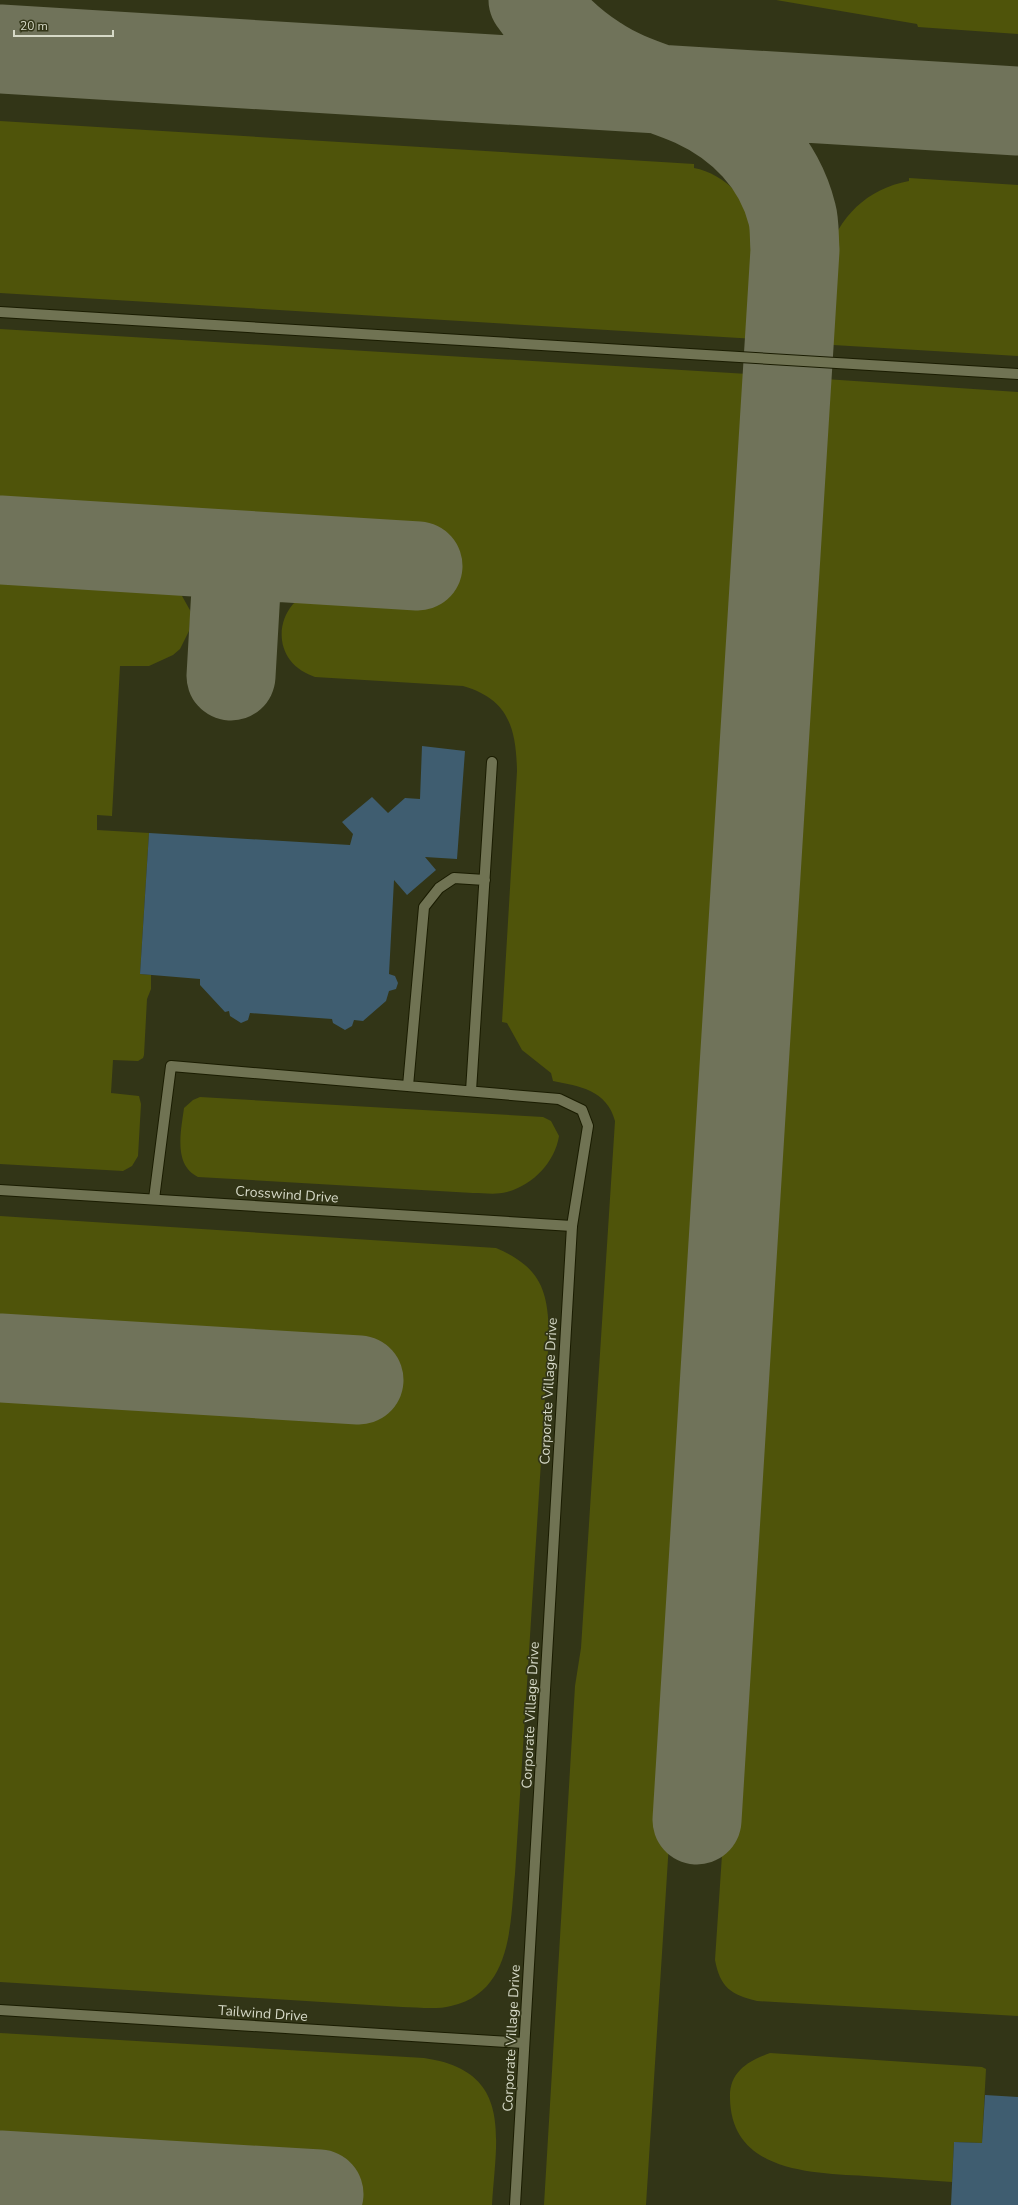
<svg xmlns="http://www.w3.org/2000/svg" width="1018" height="2205" viewBox="0 0 1018 2205" font-family="'Nunito Sans',sans-serif">
<rect width="100%" height="100%" fill="#323517"/>
<!-- green -->
<path fill="#4f540a" d="M776,0H1018V34L918,27L917,24Z
M0,121L694,164V168C729,174 762,214 767,249C768,257 767,266 767,274L768,275L765,334L756,339L0,293Z
M909,178L1018,185V356L833,345L817,339L821,279H823C828,229 859,190 909,181Z
M0,329L748,374L762,379L646,2205H544L575,1686L581,1648L615,1121C607,1090 579,1086 553,1081L551,1073L522,1050L507,1023L502,1022L517,771C516,727 508,699 463,686L315,677C305,673 297,669 290,660C270,633 288,592 322,590V584L429,590L432,538L0,511Z
M825,379L1018,392V2016L757,2001C731,1995 720,1987 715,1960L755,1359L815,384Z
M0,564L150,573L177,587L191,612L189,631L180,649L173,655L149,666H120L112,816L97,815V830L149,833L140,974L151,975V989L147,999L144,1055L143,1058L138,1061L113,1060L111,1093L139,1096L141,1104L138,1156L132,1166L123,1171L0,1164Z
M200,1097L543,1117L551,1121L559,1136C555,1162 533,1185 507,1192C496,1195 484,1193 473,1193L198,1177C173,1165 181,1131 184,1108L193,1100Z
M0,1216L496,1248C540,1267 548,1289 549,1335L515,1874C510,1923 513,1992 451,2006C436,2010 417,2007 402,2007L0,1982V1383L379,1406L383,1353L0,1329Z
M0,2033L424,2058C514,2071 496,2137 492,2205H326L329,2167L0,2148Z
M770,2053L982,2067L986,2069L982,2143L954,2142L952,2182C923,2180 894,2178 865,2176C811,2173 731,2172 730,2098C729,2072 748,2061 770,2053Z
M0,2196L84,2201V2205H0Z"/>
<g fill="none" stroke-linecap="round" stroke-linejoin="round">
<!-- taxiway -->
<path stroke="#70735a" stroke-width="89" d="M533,0C550,24 571,44 596,60C625,80 661,88 693,102C741,124 779,162 792,214C795,225 794,238 795,250L697,1820
M0,49L1018,111
M0,540L418,566
M231,676L238,555
M0,1358L359,1380
M0,2175L319,2194"/>
</g>
<!-- building -->
<path fill="#3f5d70" d="M422,746L465,751L457,859L425,857L436,870L407,895L394,880L389,974L395,976L398,983L396,989L389,991L386,1001L363,1021L354,1020L352,1026L345,1030L333,1023L332,1019L250,1013L248,1020L241,1023L230,1016L229,1011L225,1012L200,985V979L140,974L149,833L350,845L353,834L342,822L372,797L388,813L405,798L420,799Z
M985,2095L1018,2097V2205H951L954,2142L982,2143Z"/>
<g fill="none" stroke-linecap="round" stroke-linejoin="round">
<!-- service casing -->
<g stroke="#1a1c01" stroke-width="12">
<path id="service" d="M0,312L1018,374
M408,1086L424,907L439,888L454,878L485,880
M471,1091L492,762
M154,1199L171,1066L559,1099L582,1110L588,1126L572,1226"/>
</g>
<!-- minor casing -->
<g stroke="#1a1c01" stroke-width="12">
<path id="minor" d="M0,1190L572,1226L515,2205
M0,2010L524,2043"/>
</g>
<!-- service -->
<use href="#service" stroke="#707353" stroke-width="10"/>
<!-- minor -->
<use href="#minor" stroke="#707353" stroke-width="10"/>
</g>
<g text-anchor="middle" stroke-width="3.5" stroke-linejoin="round" paint-order="stroke">
<!-- street labels -->
<g font-size="14" fill="#d6d9c7" stroke="#323517">
<text transform="translate(287 1194) rotate(4)" y="5">Crosswind Drive</text>
<text transform="translate(548 1391) rotate(-87)" y="5">Corporate Village Drive</text>
<text transform="translate(530 1715) rotate(-87)" y="5">Corporate Village Drive</text>
<text transform="translate(263 2013) rotate(4)" y="5">Tailwind Drive</text>
<text transform="translate(511 2038) rotate(-87)" y="5">Corporate Village Drive</text>
</g>
</g>
<!-- scale -->
<path d="M14 30v6h99v-6" fill="none" stroke="#d6d9c7" stroke-width="2"/>
<text x="20" y="30" font-size="12" fill="#d6d9c7" stroke="#323517" stroke-width="3" paint-order="stroke">20 m</text>
</svg>
